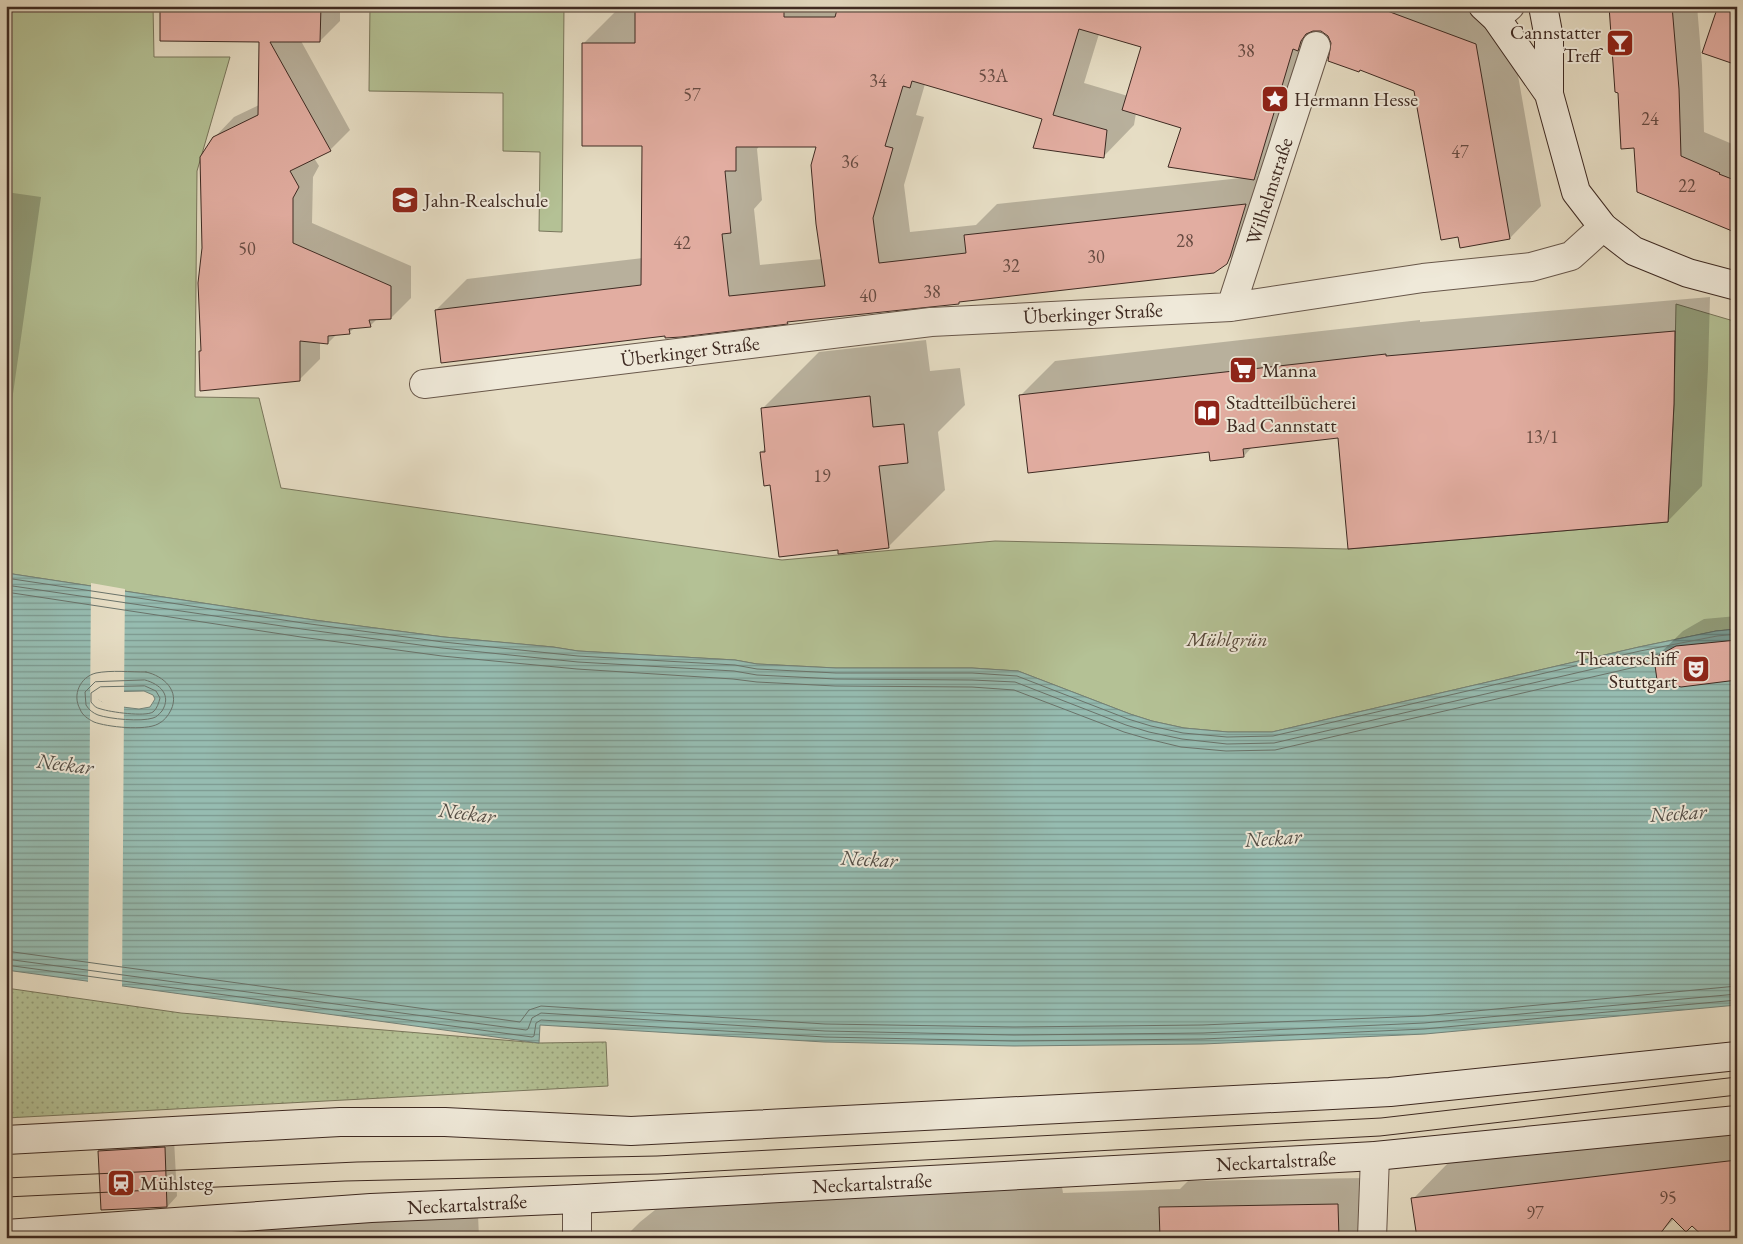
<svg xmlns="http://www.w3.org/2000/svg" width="1743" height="1244" viewBox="0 0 1743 1244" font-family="'EB Garamond',serif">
<defs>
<pattern id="grass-dots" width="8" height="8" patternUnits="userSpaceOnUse" patternTransform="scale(1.25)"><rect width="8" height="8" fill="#b4c195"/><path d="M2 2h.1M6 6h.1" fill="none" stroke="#949d79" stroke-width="1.8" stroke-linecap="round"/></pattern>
<pattern id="water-rules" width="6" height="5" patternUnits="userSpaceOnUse" patternTransform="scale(1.25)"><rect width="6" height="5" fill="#96bcb1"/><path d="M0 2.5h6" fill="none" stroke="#7c9990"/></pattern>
</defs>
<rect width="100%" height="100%" fill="#e6ddc4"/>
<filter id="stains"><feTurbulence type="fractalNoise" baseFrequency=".004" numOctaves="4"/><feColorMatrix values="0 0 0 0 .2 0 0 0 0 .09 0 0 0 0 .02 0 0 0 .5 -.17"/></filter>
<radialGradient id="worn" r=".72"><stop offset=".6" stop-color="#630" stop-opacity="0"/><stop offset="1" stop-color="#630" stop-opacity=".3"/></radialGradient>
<!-- grass -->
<path fill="url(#grass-dots)" stroke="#79765c" d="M6,988L181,1013L539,1043L606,1042L608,1086L6,1118Z"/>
<!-- park -->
<path fill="#b4c195" stroke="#79765c" d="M6,6H153L154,57H230L197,171L195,397L259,398L281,488L782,560L995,541L1348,549L1668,522L1674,404L1676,304L1737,322V629L1716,631L1639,647L1272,732H1228L1184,728L1152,721L1130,714L1018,671L972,668H836L757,664L735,660L578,651L553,647L444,637L314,620L6,573Z
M370,6H564L562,232L539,231L540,152L503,151V93L369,91Z"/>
<!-- water -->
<path fill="url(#water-rules)" stroke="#738278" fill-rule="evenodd" d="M6,573L314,620L444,637L553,647L578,651L735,660L757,664L836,668H972L1018,671L1130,714L1152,721L1184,728L1228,732H1272L1639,647L1716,631L1737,629V1005L1425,1034L1203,1044L1014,1046L824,1042L540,1025L539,1043L6,970ZM144,691L153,695L155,699L150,707L139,709L106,705L95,698L100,692Z"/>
<!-- pier -->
<path fill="#e6ddc4" d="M91,583L125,589L124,694H101L98,697V699L102,702L124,705L122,988L88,983Z"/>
<!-- shadow -->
<path fill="#0003" fill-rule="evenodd" d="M162,6H340V21L320,41H301L350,130L330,150L314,158L319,166L313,177L312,223L411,266V298L391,318H378L370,326L355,327L349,333L337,334L328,343L320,342V359L299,380L201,351L202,350L214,138L234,117L259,105L260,41Z
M636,6H1490L1507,13L1541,206L1510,238L1415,90L1333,43L1329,35L1320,30L1285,147L1257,176L1276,174L1258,231L1220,268L960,301L958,303L666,335L436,310L467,279L643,258V145L584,43L615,12H636ZM1099,34L1142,46L1128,96L1084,83ZM925,84L1044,118L1103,157L1134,125L1136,113L1182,127L1241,178L997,204L976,225L910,232L904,185L924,117L916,115ZM760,145H818L822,259L760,265L754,209L762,200L757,149Z
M1611,6H1697L1702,65L1704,132L1737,146V231L1636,147L1619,91Z
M6,192L41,197L11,408L6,412Z
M1710,297L1708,368L1702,486L1668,521L1339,436L1253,446L1244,456L1211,451L1020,396L1055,361L1420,320V322Z
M926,340L930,371L960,368L965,405L938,432L945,490L888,547L839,548L771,484L761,452L766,448L762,409L819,352Z
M1737,616V680L1655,658L1683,631L1704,619Z
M1737,1129V1220L1692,1225L1674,1219L1659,1234L1621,1233L1413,1199L1449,1162Z
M174,1139L177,1196L168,1206L115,1209L99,1151L108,1142Z
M1364,1178L1366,1238H624L640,1222L660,1206L802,1196L1062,1187L1063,1193L1180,1189L1188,1181Z
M202,1206L203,1227L478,1214L479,1238H121L149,1210Z"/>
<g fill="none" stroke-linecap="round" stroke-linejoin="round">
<!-- shore -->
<path stroke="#6a736a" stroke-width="1" d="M6,578L303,623L443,642L578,656L735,665L757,669L836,673H972L1017,676L1128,719L1151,726L1183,733L1227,737L1273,736L1640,651L1717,636L1737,634
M6,585L302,629L442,648L578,662L734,671L757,675L836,679L972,680L1015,682L1126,725L1149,732L1182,739L1227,744L1274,743L1658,654
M6,592L301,637L442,656L577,669L733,679L757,682L835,686L972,687L1014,690L1124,732L1148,739L1181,747L1226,751L1275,750L1653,663
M146,672C164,676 180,691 171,710C168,716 164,721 158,724C145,731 107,727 94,722C88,719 82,715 80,709C72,695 80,677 96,673C111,670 131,672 146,672Z
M145,680C160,684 172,695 162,711C159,714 157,717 153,718C141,722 110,719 98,715C93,713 89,710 86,705L85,692L95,682Z
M145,686L156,691L160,698C159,702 157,709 153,712C145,717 110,712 101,709C96,708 94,706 91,702V693L100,687Z
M6,951L520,1022L529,1010L541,1006L825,1024L1014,1027L1202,1025L1423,1016L1737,986
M6,959L526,1030L528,1029L532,1018L541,1013L825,1031L1014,1035L1203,1033L1424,1023L1737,994
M6,965L532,1037L534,1036L536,1023L541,1020L825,1037L1014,1041L1203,1039L1424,1029L1737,1000"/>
</g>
<!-- building -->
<path fill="#e2ada1" stroke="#3e2a22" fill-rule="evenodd" d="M160,6H321L320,42H270L331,151L290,171L299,187L293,198V243L391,286V319L369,320L371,327L349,329L350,334L328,336V344L300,341V381L200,391L199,351H201L198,283L202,248L200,157L213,137L258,115L259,42L160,41Z
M635,6H784V17H835L838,6H1374L1476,44L1510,239L1460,248L1458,237L1441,240L1414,91L1360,70L1359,72L1328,61L1331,43L1328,36L1321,31H1313L1306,34L1301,41L1298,51L1293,49L1254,180L1168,167L1181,128L1122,110L1141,47L1079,29L1053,115L1107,130L1104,158L1033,148L1042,119L912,81L910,88L903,86L885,146L893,148L873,218L879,263L966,253L964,235L1246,204L1230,257L1227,264L1214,273L959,302V304L787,322L788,324L681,337L665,338V336L441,363L435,310L641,285L642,146H582V43H635ZM736,147H816L811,165L816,224L825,286L729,296L722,234L731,233L725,171H736Z
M1609,6H1672L1679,89L1681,156L1720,173L1719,174L1737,181V233L1637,192L1634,148L1621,149L1618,93L1615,92Z
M1718,6H1737V65L1702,53Z
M1675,331L1674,404L1668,522L1348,549L1338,438L1243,449L1244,457L1210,461L1209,452L1028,473L1019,395L1386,354V356Z
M870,396L873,427L904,424L908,463L879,466L889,548L838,554V550L779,557L770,485L764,486L760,452H765L761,408Z
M1737,640V680L1681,687L1657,680L1654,658L1676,646Z
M165,1147L167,1207L101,1210L98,1151Z
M1737,1160V1238H1705L1692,1226L1686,1232L1672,1218L1657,1238H1625L1621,1234L1593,1238H1417L1411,1198Z
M1338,1204L1339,1238H1160L1159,1207Z"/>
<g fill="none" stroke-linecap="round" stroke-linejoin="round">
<!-- minor casing -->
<g stroke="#68574a" stroke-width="30">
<path id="minor" d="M1496,18L1510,6
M1231,307L1316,46
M424,384L931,322L1231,307L1423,278L1531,267L1571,256L1603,227
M577,1238V1199
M1372,1238L1375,1156"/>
</g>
<!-- secondary casing -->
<g stroke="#3e2a22" stroke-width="30">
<path id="secondary" d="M1483,6L1496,18L1549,94
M1543,6L1549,38V94L1576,192L1603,227L1634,251L1688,273L1737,286
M6,1140L340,1122H445L631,1131L1390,1092L1737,1056
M6,1234L371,1208L577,1199L1375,1156L1737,1120"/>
</g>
<!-- minor -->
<use href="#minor" stroke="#efe9d9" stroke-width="28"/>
<!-- secondary -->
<use href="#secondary" stroke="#efe9d9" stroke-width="28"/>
<!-- tram -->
<path stroke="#3e2a22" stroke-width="1" d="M6,1178L357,1162L657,1156L1381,1118L1737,1077
M6,1197L345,1181L658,1174L1380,1136L1737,1095"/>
</g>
<!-- icons -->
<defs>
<g id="bar-square" transform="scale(1.4375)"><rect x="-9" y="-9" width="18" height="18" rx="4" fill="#8f2418" stroke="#efe9d9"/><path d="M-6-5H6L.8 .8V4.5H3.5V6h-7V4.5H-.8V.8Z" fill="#fff"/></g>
<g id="sight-square" transform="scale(1.4375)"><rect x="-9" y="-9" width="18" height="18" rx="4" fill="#8f2418" stroke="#efe9d9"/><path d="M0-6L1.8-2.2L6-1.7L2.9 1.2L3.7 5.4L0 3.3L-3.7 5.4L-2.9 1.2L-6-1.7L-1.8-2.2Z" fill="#fff"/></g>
<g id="school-square" transform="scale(1.4375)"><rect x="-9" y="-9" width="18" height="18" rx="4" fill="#8f2418" stroke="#efe9d9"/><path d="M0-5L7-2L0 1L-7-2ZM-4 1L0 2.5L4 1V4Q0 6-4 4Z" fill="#fff"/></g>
<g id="supermarket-square" transform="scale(1.4375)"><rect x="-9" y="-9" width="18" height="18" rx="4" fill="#8f2418" stroke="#efe9d9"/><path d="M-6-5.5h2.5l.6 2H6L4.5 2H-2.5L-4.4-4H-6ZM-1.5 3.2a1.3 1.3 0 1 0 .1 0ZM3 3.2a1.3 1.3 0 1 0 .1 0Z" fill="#fff"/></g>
<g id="library-square" transform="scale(1.4375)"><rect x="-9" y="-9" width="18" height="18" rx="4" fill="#8f2418" stroke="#efe9d9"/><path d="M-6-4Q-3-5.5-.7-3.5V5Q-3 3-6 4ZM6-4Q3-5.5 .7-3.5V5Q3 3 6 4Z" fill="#fff"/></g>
<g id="theatre-square" transform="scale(1.4375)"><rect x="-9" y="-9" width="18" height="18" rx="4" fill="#8f2418" stroke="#efe9d9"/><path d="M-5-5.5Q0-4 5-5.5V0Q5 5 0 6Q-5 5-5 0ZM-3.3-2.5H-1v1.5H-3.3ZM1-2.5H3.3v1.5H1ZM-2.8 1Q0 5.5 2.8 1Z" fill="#fff"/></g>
<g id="station-square" transform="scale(1.4375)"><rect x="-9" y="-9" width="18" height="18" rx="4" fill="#8f2418" stroke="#efe9d9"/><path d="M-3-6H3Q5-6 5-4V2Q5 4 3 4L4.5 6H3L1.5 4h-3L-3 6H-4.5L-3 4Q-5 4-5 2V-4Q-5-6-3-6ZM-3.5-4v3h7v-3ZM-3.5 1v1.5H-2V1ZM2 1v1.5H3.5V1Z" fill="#fff"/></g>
</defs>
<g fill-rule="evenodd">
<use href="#bar-square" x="1620" y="43"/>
<use href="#sight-square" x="1275" y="99"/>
<use href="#school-square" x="405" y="200"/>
<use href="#supermarket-square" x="1243" y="370"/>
<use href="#library-square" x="1207" y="413"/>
<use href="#theatre-square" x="1696" y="669"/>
<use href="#station-square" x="121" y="1183"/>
</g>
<g text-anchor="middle" stroke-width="4" stroke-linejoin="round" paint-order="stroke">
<!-- number labels -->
<g font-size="18" fill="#674b42">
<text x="1246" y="57">38</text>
<text x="993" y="82">53A</text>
<text x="878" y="87">34</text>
<text x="692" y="101">57</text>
<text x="1650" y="125">24</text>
<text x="1460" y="158">47</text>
<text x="850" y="168">36</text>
<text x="1687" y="192">22</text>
<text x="1185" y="247">28</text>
<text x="682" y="249">42</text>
<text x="247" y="255">50</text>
<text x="1096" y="263">30</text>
<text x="1011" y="272">32</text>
<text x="932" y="298">38</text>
<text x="868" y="302">40</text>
<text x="1542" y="443">13/1</text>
<text x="822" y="482">19</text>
<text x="1668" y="1204">95</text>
<text x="1535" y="1219">97</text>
</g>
<!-- poi labels -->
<g font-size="20" fill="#3e2a22" stroke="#efe9d9" text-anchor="start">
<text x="1601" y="39" text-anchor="end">Cannstatter<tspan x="1601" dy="23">Treff</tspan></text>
<text x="1294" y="106">Hermann Hesse</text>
<text x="424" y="207">Jahn-Realschule</text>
<text x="1262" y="377">Manna</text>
<text x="1226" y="409">Stadtteilbücherei<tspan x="1226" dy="23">Bad Cannstatt</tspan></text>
<text x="1677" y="665" text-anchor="end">Theaterschiff<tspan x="1677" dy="23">Stuttgart</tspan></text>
<text x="140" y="1190">Mühlsteg</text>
</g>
<!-- street labels -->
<g font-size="20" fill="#3e2a22" stroke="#efe9d9">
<text transform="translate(1269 191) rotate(-72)" y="7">Wilhelmstraße</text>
<text transform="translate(1093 313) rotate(-3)" y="7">Überkinger Straße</text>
<text transform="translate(690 351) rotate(-7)" y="7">Überkinger Straße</text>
<text transform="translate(1276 1161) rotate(-3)" y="7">Neckartalstraße</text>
<text transform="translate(872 1183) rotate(-3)" y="7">Neckartalstraße</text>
<text transform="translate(467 1204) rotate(-3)" y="7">Neckartalstraße</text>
</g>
<!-- park labels -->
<g font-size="20" font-style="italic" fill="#564839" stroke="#efe9d9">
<text x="1227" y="646">Mühlgrün</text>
</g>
<!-- water labels -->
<g font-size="21" font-style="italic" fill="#544e46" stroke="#efe9d9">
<text transform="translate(65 764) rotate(7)" y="7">Neckar</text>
<text transform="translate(467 813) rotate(7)" y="7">Neckar</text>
<text transform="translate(1678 813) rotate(-4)" y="7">Neckar</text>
<text transform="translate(1273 838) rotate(-4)" y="7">Neckar</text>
<text transform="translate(869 859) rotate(3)" y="7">Neckar</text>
</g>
</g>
<!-- margin -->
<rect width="1743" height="1244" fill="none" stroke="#e6ddc4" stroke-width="25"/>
<rect x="8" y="8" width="1728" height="1229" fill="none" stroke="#3e2a22" stroke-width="2.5"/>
<rect x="12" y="12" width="1718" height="1219" fill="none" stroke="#3e2a22"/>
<rect width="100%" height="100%" filter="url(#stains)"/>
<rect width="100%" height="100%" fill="url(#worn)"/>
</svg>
